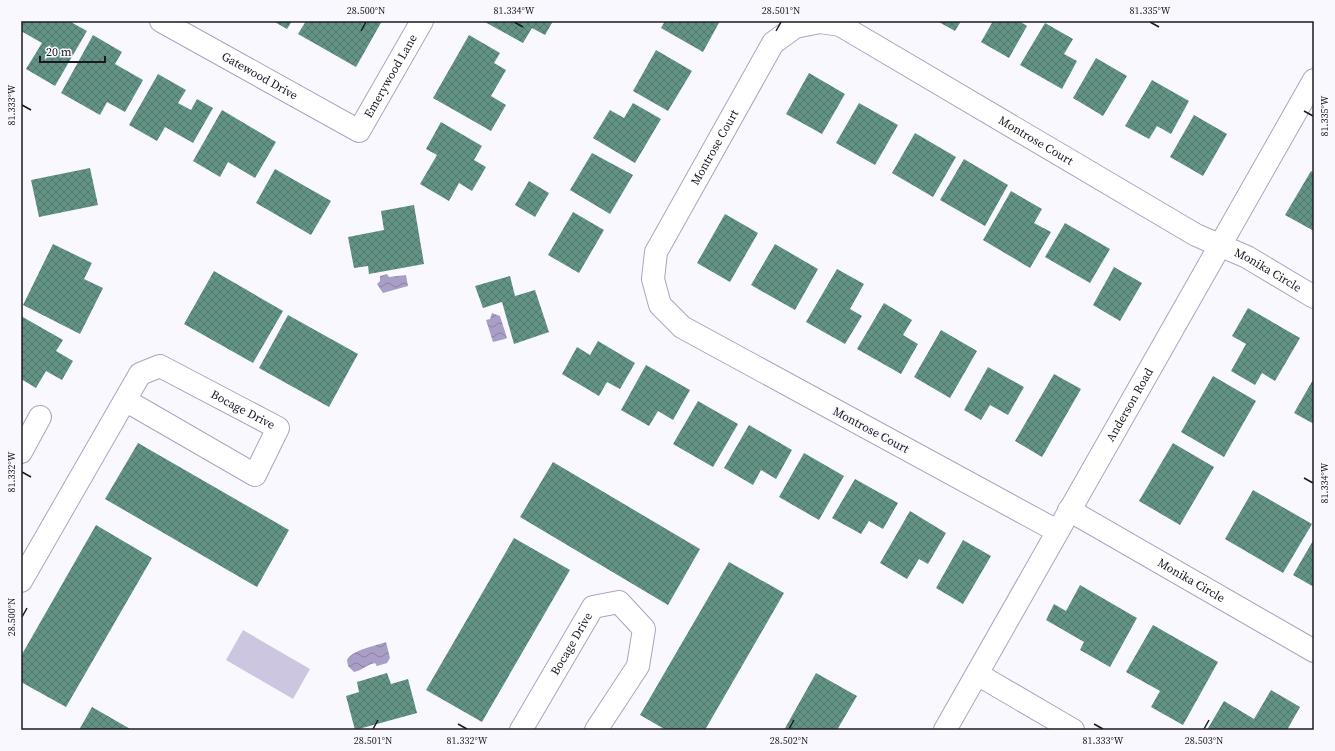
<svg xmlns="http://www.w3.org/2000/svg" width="1335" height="751" viewBox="0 0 1335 751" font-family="'Source Serif 4',serif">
<defs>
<pattern id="water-waves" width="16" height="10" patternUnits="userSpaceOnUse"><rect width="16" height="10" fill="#a99fc6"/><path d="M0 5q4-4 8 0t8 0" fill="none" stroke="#8981a0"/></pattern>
<pattern id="building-cross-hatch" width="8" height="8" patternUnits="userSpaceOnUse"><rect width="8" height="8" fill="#629384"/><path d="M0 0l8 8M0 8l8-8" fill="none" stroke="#50776c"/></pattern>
</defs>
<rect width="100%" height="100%" fill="#faf8ff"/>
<!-- pitch -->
<path fill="#ccc6e0" d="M243,630L310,669L293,699L226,660Z"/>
<!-- water -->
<path fill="url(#water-waves)" d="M387,274L389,277L406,275L408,286L383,293L377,284L380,281V276Z
M492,313L500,316L507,338L505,339L493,342L486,320L490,319Z
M386,642L390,658L387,663L377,666L375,663C367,664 362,671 354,672L348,666L347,660C352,650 375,646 386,642Z"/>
<!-- building -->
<path fill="url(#building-cross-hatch)" d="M21,21H69L87,31L55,86L26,69L42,43L21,31Z
M273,21H292L287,29Z
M306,21H382L356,67L298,34Z
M483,21H553L545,35L532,28L523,43Z
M665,21H720L703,52L661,28Z
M937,21H961L955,31Z
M993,21H1019L1027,26L1009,58L981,42Z
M1045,23L1073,39L1064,54L1077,61L1062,89L1020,65Z
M93,35L122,52L115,64L143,80L125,112L107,102L100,115L61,93Z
M469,35L500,53L494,63L506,70L491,96L506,105L491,131L433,98Z
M656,50L692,71L668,111L633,91Z
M1096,58L1127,76L1103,116L1073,98Z
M809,73L845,94L822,134L786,114Z
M158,74L186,90L178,103L191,110L197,99L213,108L193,143L165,127L157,141L129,125Z
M1152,80L1189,101L1171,134L1157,126L1149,139L1125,126Z
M633,103L661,119L635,163L593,138L610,110L624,118Z
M859,103L898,125L875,165L836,143Z
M222,110L276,142L255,178L228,162L220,177L193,161Z
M1194,115L1227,134L1203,176L1170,157Z
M441,122L482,146L474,160L486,167L472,191L459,183L449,201L420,184L437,155L426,149Z
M915,133L956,157L933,197L892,173Z
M592,153L633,175L610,214L570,190Z
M964,159L1008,185L985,226L940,200Z
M90,168L98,205L39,217L31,180Z
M275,169L331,201L311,235L256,203Z
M1311,171L1314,173V231L1285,215Z
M529,181L549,193L535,217L515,205Z
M1011,191L1042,209L1034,223L1051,232L1030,268L983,240Z
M414,205L424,264L369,274L368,266L354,268L348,237L384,230L381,211Z
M573,212L604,230L579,273L548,255Z
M725,214L758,233L730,282L697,263Z
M1065,223L1110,249L1090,283L1045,257Z
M53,244L92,263L84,279L103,288L80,334L23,305Z
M775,244L818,269L795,310L751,285Z
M1114,267L1142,283L1120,321L1093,305Z
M837,269L864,284L850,309L862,316L845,344L806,322Z
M214,271L283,311L253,363L184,324Z
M510,276L515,296L535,290L549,332L514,344L502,302L483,308L475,286Z
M884,303L912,320L903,335L918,344L901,374L857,349Z
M1248,308L1300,338L1275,381L1262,373L1255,385L1231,371L1246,344L1232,336Z
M288,315L358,354L329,407L259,368Z
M21,316L63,340L56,351L73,361L62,380L46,371L36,388L21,379Z
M941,330L977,351L950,398L914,377Z
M598,341L635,363L620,389L607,382L599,396L562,374L577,347L590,355Z
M646,365L690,390L673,420L658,411L649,426L621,410Z
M988,367L1024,387L1008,415L990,405L981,420L964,410Z
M1054,374L1081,389L1042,457L1015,441Z
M1213,376L1256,401L1224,457L1181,432Z
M1314,378V424L1294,413Z
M698,401L738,424L713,467L673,444Z
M749,425L792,450L776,479L761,470L753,485L724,468Z
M138,443L289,530L257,587L105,499Z
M1173,443L1214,467L1180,525L1139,501Z
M804,453L844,476L819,520L779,497Z
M553,462L700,549L668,605L520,517Z
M855,479L898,503L883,529L869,521L861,534L832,518Z
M1253,490L1312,524L1283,573L1225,539Z
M910,511L946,533L928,564L919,559L907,579L880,563Z
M96,525L152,558L66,707L21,682V656Z
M514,538L570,570L482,722L426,690Z
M1314,539V587L1293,575Z
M963,540L991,556L963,604L936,588Z
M729,562L784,593L705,730H666L640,715Z
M1080,585L1137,618L1110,667L1080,650L1084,642L1046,620L1054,604L1066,611Z
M1153,625L1218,662L1183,725L1151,707L1160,691L1126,672Z
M387,673L391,684L408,679L417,713L355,730L346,696L359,692L357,682Z
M816,673L857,696L837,730H784Z
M1271,690L1300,707L1287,730H1207L1224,701L1254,719Z
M92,707L132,730H79Z"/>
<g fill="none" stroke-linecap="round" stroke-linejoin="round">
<!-- minor casing -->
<g stroke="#aba4c2" stroke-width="24">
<g id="minor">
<path id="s1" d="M161,21L359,131L422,21"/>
<path d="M21,452L40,417"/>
<path id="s2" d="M1069,510L1314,651"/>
<path id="s3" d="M1057,531L682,327L660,305L653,279L656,252L773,43L795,27L820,22L840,25L1196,235L1247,257L1314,297"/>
<path id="s4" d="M21,581L140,374L160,366L278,428L255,475L125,400"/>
<path d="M977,674L1073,730"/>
<path id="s5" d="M521,730L593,607L619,602L644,629L638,666L596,730"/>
<path id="s6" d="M945,730L1314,80"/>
</g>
</g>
<!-- minor -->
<use href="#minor" stroke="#fff" stroke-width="22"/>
</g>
<!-- ticks -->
<path fill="none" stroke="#1b1823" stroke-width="1.5" d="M514,22L523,27M1150,22L1159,27M361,31L366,22M776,31L781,22M22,105L31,110M1304,111L1313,116M22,472L31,477M1304,478L1313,483M22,617L27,608M458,724L467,729M1094,724L1103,729M373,729L378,720M789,729L794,720M1204,729L1209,720"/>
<g text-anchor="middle" stroke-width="4" stroke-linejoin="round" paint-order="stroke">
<!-- street labels -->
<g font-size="12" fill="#1b1823" stroke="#faf8ff">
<text dy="4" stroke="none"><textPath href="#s1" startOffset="113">Gatewood Drive</textPath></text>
<text dy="4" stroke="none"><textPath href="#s1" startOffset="290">Emerywood Lane</textPath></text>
<text dy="4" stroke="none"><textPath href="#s3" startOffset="1052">Montrose Court</textPath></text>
<text dy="4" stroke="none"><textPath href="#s3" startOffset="632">Montrose Court</textPath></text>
<text dy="4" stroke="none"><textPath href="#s3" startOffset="1318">Monika Circle</textPath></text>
<text dy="4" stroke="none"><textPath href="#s6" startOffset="374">Anderson Road</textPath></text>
<text dy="4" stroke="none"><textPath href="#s4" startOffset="354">Bocage Drive</textPath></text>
<text transform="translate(871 430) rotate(28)" y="4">Montrose Court</text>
<text dy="4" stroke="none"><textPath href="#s2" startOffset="141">Monika Circle</textPath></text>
<text dy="4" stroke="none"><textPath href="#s5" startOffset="100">Bocage Drive</textPath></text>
</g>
</g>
<!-- border -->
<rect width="1335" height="751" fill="none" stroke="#faf8ff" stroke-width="44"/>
<!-- scale -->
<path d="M40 56v6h65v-6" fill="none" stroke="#1b1823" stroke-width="2"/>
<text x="46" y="56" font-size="12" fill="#1b1823" stroke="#faf8ff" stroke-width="3" paint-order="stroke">20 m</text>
<rect x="22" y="22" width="1291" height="707" fill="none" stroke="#1b1823" stroke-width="1.5"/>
<g font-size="10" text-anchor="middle" fill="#1b1823">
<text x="366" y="14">28.500°N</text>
<text x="514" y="14">81.334°W</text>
<text x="781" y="14">28.501°N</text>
<text x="1150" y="14">81.335°W</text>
<text transform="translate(11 105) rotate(-90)" y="4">81.333°W</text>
<text transform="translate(1324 116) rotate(-90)" y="4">81.335°W</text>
<text transform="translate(11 472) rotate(-90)" y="4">81.332°W</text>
<text transform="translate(1324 483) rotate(-90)" y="4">81.334°W</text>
<text transform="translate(11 617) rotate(-90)" y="4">28.500°N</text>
<text x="373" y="744">28.501°N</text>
<text x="467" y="744">81.332°W</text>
<text x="789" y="744">28.502°N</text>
<text x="1103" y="744">81.333°W</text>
<text x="1204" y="744">28.503°N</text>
</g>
</svg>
